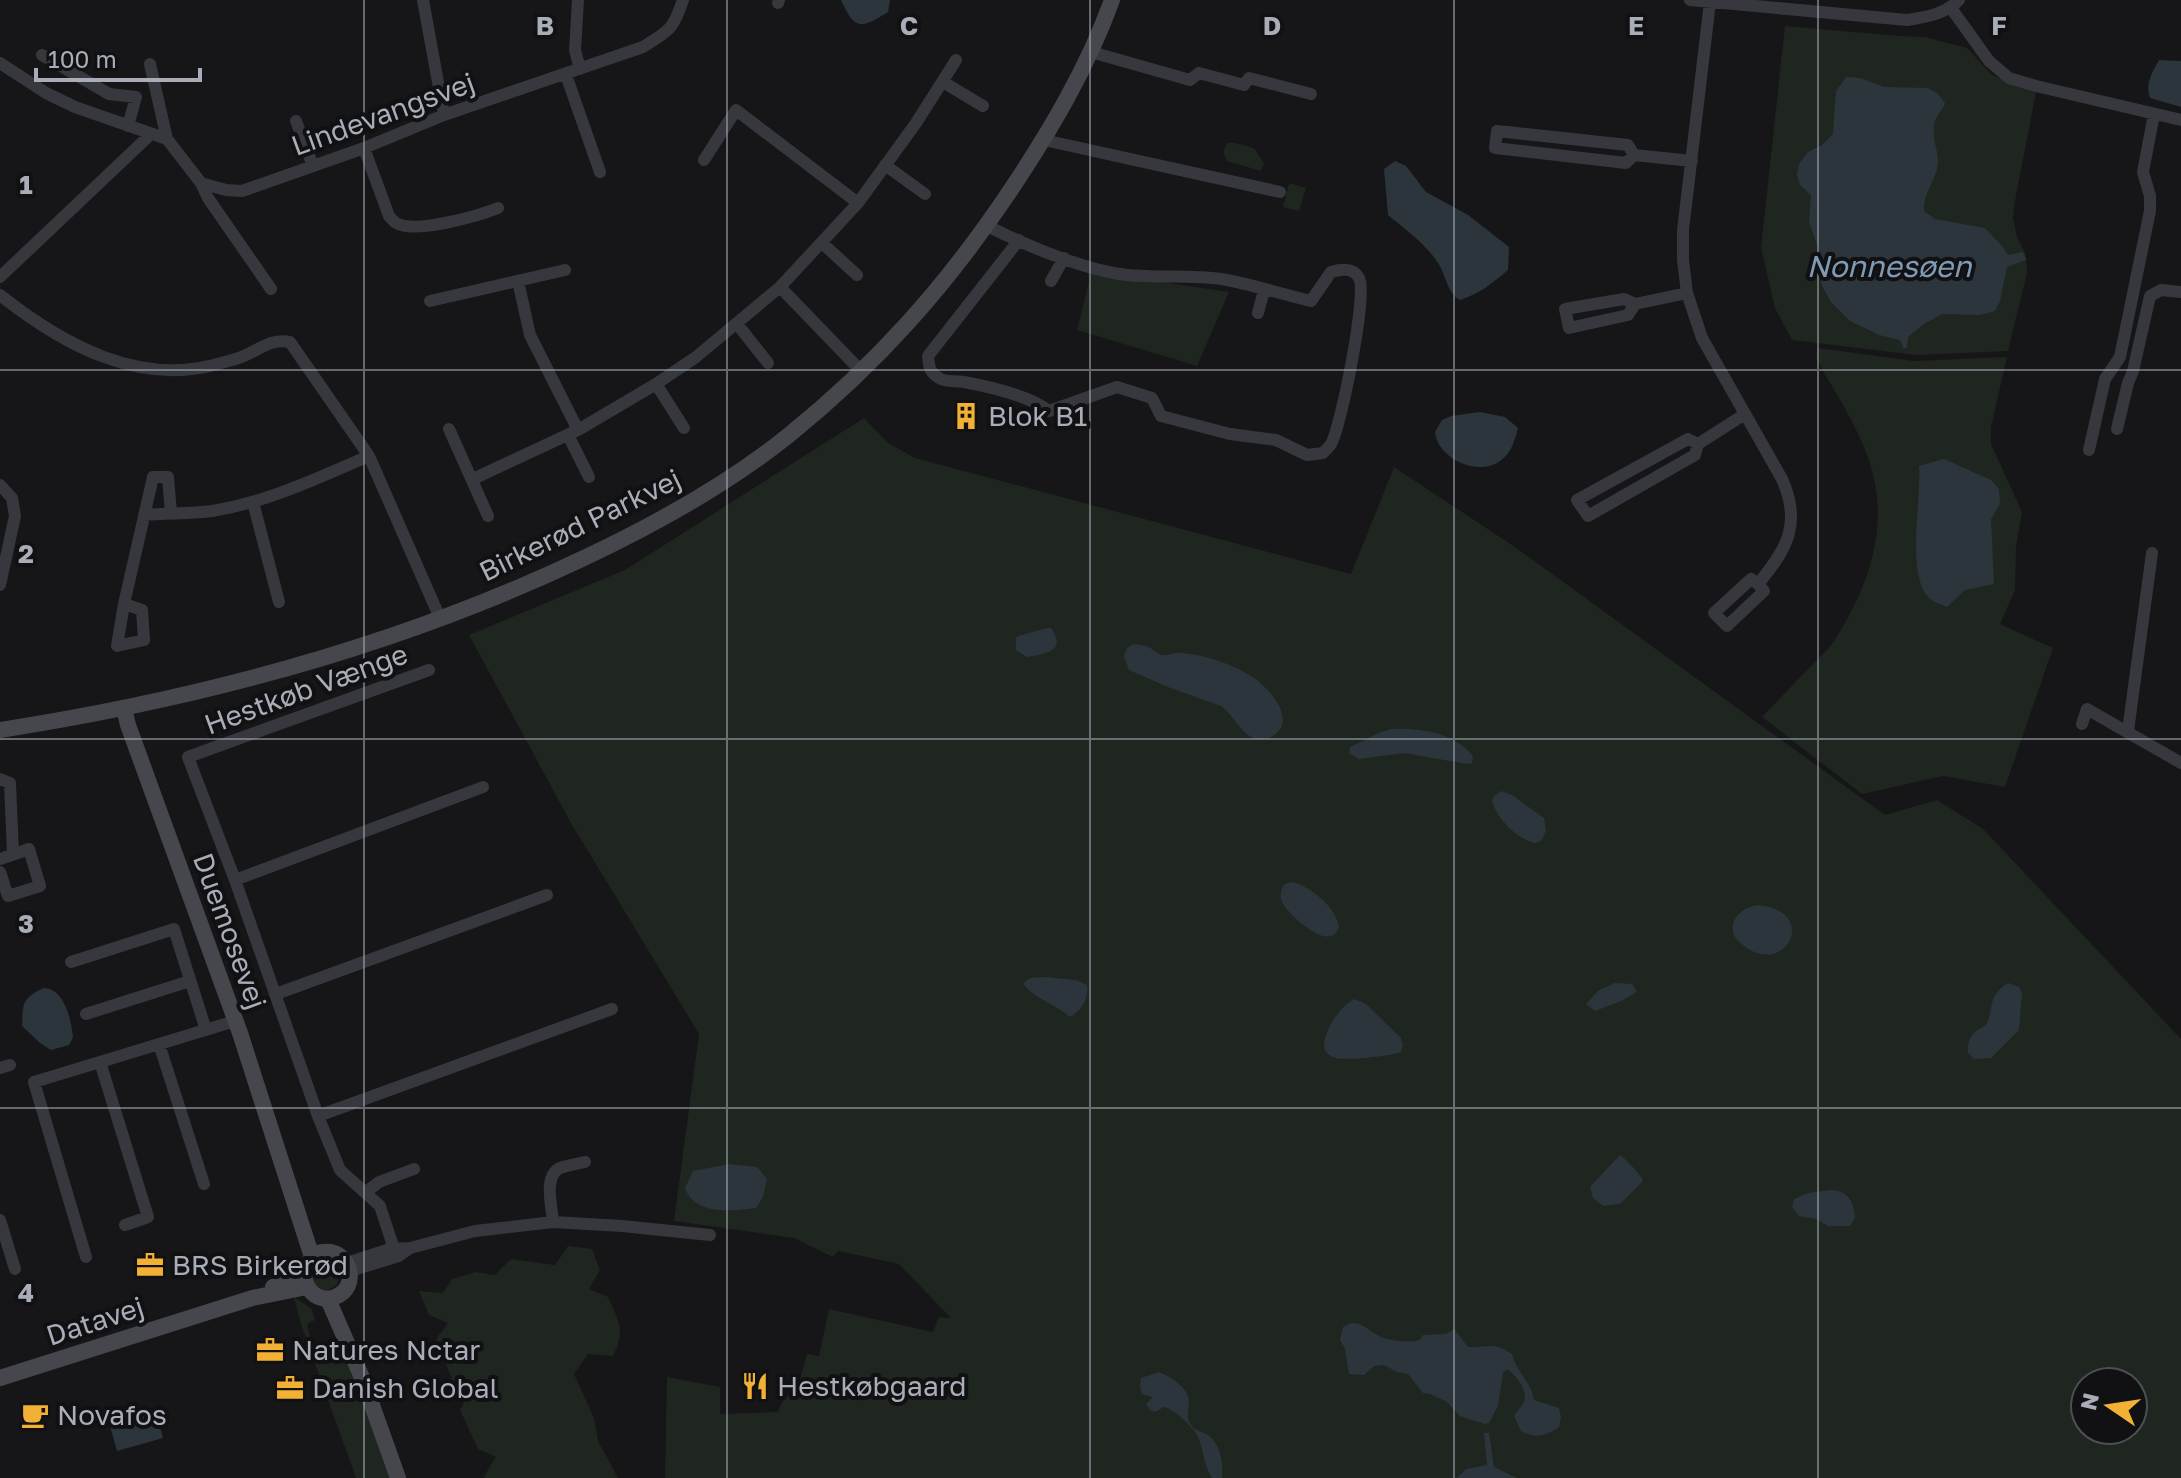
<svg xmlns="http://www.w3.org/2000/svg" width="2181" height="1478" viewBox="0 0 2181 1478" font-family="'Golos Text',sans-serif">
<rect width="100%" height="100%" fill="#161618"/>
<!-- green -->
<path fill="#1e261f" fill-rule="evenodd" d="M1785,26L1900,36L1925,37L1967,48L1991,74L2018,87L2036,92L2015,201L2013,218L2017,237L2026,255L2027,273L2008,351L1916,355L1792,340L1775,308L1761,248Z
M1227,143H1235L1254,148L1264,163L1261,171L1227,161L1223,152Z
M1289,183L1306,188L1299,211L1283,207Z
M1088,271L1229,292L1197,366L1077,330L1089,282Z
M1818,348L1914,361L2007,357L1991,427V444L2022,512L2016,546L2015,590L2000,624L2053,648L2005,787L1943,776L1862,794L1762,717C1777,701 1793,685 1809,668C1817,660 1827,651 1834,641C1865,594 1887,536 1874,479C1866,438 1836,395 1816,358Z
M864,418L888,443L915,458L1351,574L1394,467L1515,547L1885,815L1937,800L1983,829L2181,1039V1478H665L667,1377L720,1387V1414L778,1412L782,1402L798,1386L807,1354L819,1356L829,1309L933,1332L939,1317L951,1318L899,1264L838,1251L833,1257L794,1238L674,1221L699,1034L571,823L469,635L625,570ZM2085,1382H2133V1430H2085Z
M568,1246L592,1249L600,1270L589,1289L608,1297C619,1322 626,1330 613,1356L588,1354L574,1374L594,1418L598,1441L618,1478H485L484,1476L496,1457L478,1449L460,1410L471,1390L453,1382L436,1339L448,1323L429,1315L419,1291L443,1293L452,1279L476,1272L495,1275L511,1259L555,1265Z
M321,1259L331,1260L340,1271L337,1284C330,1291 323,1292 315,1287L310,1270Z
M294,1297L311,1308L315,1320L307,1324L311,1341L341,1346L392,1478H356L301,1324Z"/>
<!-- water -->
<path fill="#2c353c" d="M841,0H890L888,12C861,29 855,31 841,0Z
M2159,60L2181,61V107L2150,98C2145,83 2152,73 2159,60Z
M1846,77L1860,78L1884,87L1928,88L1937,93L1945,103C1942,111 1935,117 1934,125C1932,138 1938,150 1938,162C1937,180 1923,192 1924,211L1935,219L1985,228L2002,246L2008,255L2023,252L2026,260L2007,267L2000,301L1995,311L1980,315L1942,314L1924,324L1908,337L1907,348H1903L1900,340L1879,335L1850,321L1831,302L1821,284L1823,261L1809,222L1811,195L1800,185L1797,174L1799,164L1808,152L1822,145L1833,134L1836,91Z
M1395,161L1406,166L1426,192L1468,215L1509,247L1508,270C1493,283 1479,294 1460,300C1447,293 1446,275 1438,263C1426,244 1405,229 1388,215L1384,169Z
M1480,412L1505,417L1518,428C1515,440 1511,454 1500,461C1478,477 1438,459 1435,432L1442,420L1451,416Z
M1944,459L1991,480L1999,489L2000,504L1991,519L1994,584L1965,590L1947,607C1942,605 1934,602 1930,599C1905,576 1922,498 1919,466Z
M1047,628H1051C1067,651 1046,654 1027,657L1016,650V638L1018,636Z
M1134,644C1138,645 1142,645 1146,646C1152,648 1157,654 1163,655C1168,656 1174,652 1181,653C1205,655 1230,663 1251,676C1267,686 1298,718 1274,735C1269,739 1262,740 1256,739C1240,734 1234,715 1221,706L1168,687L1129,670L1124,656L1127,648Z
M1391,729C1420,728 1453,732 1473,756L1472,763L1467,764L1404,753L1359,759L1349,753L1350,747L1379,733Z
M1501,791L1512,795L1544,818L1546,831L1541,841L1535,843C1517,839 1497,819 1492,801L1494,796Z
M1293,882C1312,888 1335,906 1339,927C1337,931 1336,935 1330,936C1317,940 1288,914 1282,902C1279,895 1281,889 1285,884Z
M1758,905C1819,911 1787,975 1747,948C1743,945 1736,940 1734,935C1728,918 1744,907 1758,905Z
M1045,977L1076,980L1087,985C1089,998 1082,1010 1070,1017C1057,1005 1031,997 1023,983L1030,978Z
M1615,983L1632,984L1637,992L1621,1001L1595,1011L1586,1004L1598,991Z
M2008,983L2019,987L2022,993L2019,1030L1991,1058L1974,1059L1968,1053C1967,1037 1973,1032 1986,1025C1995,1008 1986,997 2008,983Z
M44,988C65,989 71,1020 73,1037L69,1045L51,1050L40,1043L22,1026C23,1003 22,998 44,988Z
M1354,999L1366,1004L1401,1038L1403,1045L1401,1052C1392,1056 1345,1061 1336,1058C1330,1056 1329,1055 1325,1051C1320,1035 1340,1006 1354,999Z
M1620,1155C1625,1158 1642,1176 1643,1181L1620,1204L1603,1206L1593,1198L1590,1187Z
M729,1164L757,1167L767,1179L763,1197L756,1208C732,1211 695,1216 685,1188L693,1171Z
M1830,1190C1848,1190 1854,1202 1855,1218L1850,1226H1828L1816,1219L1799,1216L1792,1207L1794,1199L1808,1193Z
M1351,1323C1364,1323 1369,1331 1381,1337C1391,1341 1410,1343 1420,1340L1423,1335L1446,1334L1454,1329L1468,1347C1487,1348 1493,1341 1512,1354C1516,1371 1531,1382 1534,1400L1559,1408L1561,1417L1559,1427C1546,1436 1535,1439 1521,1431L1514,1416C1517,1411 1524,1404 1525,1398C1526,1388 1515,1374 1507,1369L1503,1373L1498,1406L1489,1423L1485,1424L1460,1416L1447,1402L1430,1394L1423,1393L1408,1374L1397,1372L1384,1365L1374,1366L1364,1375L1349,1374L1345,1349L1340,1340L1343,1327Z
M1159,1372C1171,1377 1188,1387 1189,1401C1189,1410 1185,1417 1191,1425C1196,1432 1200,1430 1206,1434C1220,1441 1224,1464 1222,1478H1212C1204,1465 1204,1454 1200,1442C1198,1430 1174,1409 1164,1407L1155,1412L1150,1410L1146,1404L1153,1397L1142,1394L1140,1387L1141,1378Z
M156,1413L163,1438L117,1451L110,1426Z
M1484,1433H1489L1494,1467L1517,1478H1457L1466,1469L1487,1465Z"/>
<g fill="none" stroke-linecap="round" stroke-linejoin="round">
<!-- street -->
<path stroke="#37383d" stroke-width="12" d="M423,0L444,115
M578,0L575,50L580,69
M1690,0L1907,20C1927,17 1945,14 1959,0
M1710,2L1683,230V260L1687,293L1702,338L1782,479C1802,524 1787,549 1758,584L1764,591L1727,626L1714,613L1751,579L1758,584
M778,3L779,0
M1951,8L1989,61L2009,78L2036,86L2181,120
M1091,52L1190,80L1199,73L1244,85L1249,78L1311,94
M42,55L109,94L136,97L128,126
M0,63L46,93L75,107L167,139L201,183L208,198L271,289
M150,64L167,139
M566,75L600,172
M943,82L983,106
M296,121L313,166
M1044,140L1280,192
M364,148L389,216C393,220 393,222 398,224C418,233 478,216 498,208
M1634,155L1626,163L1495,148L1497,131L1628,145L1634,155L1692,161
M704,160L736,110L858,203
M885,165L925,194
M201,183L226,190L242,191L364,148L444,115L643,47C669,31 673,30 683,0
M987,226C1028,246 1082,270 1127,275C1158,278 1190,275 1221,279C1251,284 1281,294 1311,301L1331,272C1341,269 1353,267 1359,278C1368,292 1341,427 1331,444C1329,448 1325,450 1323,453L1307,455L1276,440L1230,434L1161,416L1152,398L1117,387L1049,411C1028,395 991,387 964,382C955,380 947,383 939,378C929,372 929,366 928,356L1019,240
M822,243L857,275
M0,277L151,134
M518,281L530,335L578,430
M1051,281L1064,258
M780,287L862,372
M0,295C62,344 140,388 221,363C229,361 237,359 244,356C260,349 273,338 290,342L369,456L440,618
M430,301L565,270
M1635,304L1628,315L1569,328L1565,309L1624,299L1635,304L1687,293
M1258,313L1264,290
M737,324L768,363
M656,384L684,428
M449,429L488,516
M2117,429L2128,383L2133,371L2150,296L2161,290L2181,292
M568,435L589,477
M1698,444L1695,455L1588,516L1577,500L1688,439L1698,444L1745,414
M2089,450L2105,379L2120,357L2150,211V196L2143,172L2154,114
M473,479L578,430L656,384L696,357L780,287L858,203L916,123L956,60
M0,485L12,498L15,516L0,585
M253,502L279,602
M144,515C167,513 190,514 212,511C268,502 318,478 369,456
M124,604L142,610L144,640L117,646L124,604L153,477H168L171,513
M2082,724L2087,709L2181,763
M2128,731L2152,553
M0,779L10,783L13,854
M0,859L29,849L40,886L8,896L0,872
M235,880L483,787
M71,962L174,929L206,1030
M276,994L547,895
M86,1014L190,981
M159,1044L204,1184
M100,1062L148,1217L125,1225
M0,1068L10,1065
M318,1116L612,1009
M366,1192L379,1182L414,1169
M0,1220L15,1269
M553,1222C552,1207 543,1176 560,1168C568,1165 577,1164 585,1162
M394,1249L380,1206L340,1170L318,1116L235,880L188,757L429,670
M86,1257L34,1082L235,1021
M347,1263L390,1249L410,1248L475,1231L553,1222L622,1226L710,1235
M350,1271L399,1256L410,1248"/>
<!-- secondary -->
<path stroke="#45474d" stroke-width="16" d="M124,708L128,725L240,1033L312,1257
M0,730C200,699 401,645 584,558C656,524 727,485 789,435C877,364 947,285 1010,191C1050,131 1087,69 1112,0
M273,1287C283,1283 294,1279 301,1272C309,1265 310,1254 323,1252C350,1248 361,1288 335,1297C316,1304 303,1287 304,1270
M328,1299L363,1380L398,1478
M0,1378L252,1298L307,1287"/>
</g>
<!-- grid -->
<path fill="none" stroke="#a8adb8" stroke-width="2" stroke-opacity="0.55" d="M364,0V1478M727,0V1478M1090,0V1478M1454,0V1478M1818,0V1478M0,370H2181M0,739H2181M0,1108H2181"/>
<!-- icons -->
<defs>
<g id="building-bare" transform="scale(2.16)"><path d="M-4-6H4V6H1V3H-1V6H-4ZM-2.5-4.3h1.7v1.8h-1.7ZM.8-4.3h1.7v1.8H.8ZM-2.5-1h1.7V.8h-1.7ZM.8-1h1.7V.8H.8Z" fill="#f2b134" stroke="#111113" stroke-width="2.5" paint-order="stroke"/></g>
<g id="office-bare" transform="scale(2.16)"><path d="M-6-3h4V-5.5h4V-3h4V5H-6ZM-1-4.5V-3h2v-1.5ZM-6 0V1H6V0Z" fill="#f2b134" stroke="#111113" stroke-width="2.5" paint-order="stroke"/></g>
<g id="restaurant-bare" transform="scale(2.16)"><path d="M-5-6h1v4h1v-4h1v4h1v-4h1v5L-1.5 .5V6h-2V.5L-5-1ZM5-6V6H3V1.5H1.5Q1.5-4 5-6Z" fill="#f2b134" stroke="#111113" stroke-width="2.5" paint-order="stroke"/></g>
<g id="cafe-bare" transform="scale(2.16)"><path d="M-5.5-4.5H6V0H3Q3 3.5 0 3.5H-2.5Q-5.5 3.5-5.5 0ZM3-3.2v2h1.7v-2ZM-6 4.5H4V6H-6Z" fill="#f2b134" stroke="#111113" stroke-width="2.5" paint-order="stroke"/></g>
</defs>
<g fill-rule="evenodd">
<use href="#building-bare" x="966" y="416"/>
<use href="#office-bare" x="150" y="1265"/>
<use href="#office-bare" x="270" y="1350"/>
<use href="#restaurant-bare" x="755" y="1386"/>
<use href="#office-bare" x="290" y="1388"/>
<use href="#cafe-bare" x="35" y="1415"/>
</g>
<g text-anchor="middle" stroke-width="8" stroke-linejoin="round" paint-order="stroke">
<!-- street labels -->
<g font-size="28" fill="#a8adb8" stroke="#111113">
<text transform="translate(383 114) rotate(-20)" y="10">Lindevangsvej</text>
<text transform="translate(580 525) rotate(-26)" y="10">Birkerød Parkvej</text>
<text transform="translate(306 689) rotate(-20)" y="10">Hestkøb Vænge</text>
<text transform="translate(230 931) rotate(70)" y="10">Duemosevej</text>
<text transform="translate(95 1321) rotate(-18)" y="10">Datavej</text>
</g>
<!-- poi labels -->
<g font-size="28" fill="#a8adb8" stroke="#111113" text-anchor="start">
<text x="988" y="426">Blok B1</text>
<text x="172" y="1275">BRS Birkerød</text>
<text x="292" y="1360">Natures Nctar</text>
<text x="777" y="1396">Hestkøbgaard</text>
<text x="312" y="1398">Danish Global</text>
<text x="57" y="1425">Novafos</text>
</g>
<!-- water labels -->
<g font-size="30" font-style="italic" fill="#7f9bb3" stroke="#111113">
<text x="1889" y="277">Nonnesøen</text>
</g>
</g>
<g font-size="26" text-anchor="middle" font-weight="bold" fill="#a8adb8" stroke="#111113" stroke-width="8" stroke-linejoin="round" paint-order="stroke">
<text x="545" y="35">B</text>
<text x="909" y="35">C</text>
<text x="1272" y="35">D</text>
<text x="1636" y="35">E</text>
<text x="1999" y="35">F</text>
<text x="26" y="194">1</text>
<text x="26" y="563">2</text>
<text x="26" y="933">3</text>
<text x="26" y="1302">4</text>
</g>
<!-- north arrow -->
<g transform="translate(2109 1406) rotate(283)"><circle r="38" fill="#111113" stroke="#4d4f55" stroke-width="2"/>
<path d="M0-6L14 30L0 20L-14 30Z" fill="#f2b134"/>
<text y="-12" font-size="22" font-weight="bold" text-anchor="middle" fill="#a8adb8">N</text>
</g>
<!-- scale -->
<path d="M36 68v12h164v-12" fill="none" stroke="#a8adb8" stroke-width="4"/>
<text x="48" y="68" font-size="24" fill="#a8adb8" stroke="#111113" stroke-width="6" paint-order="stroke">100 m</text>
</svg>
